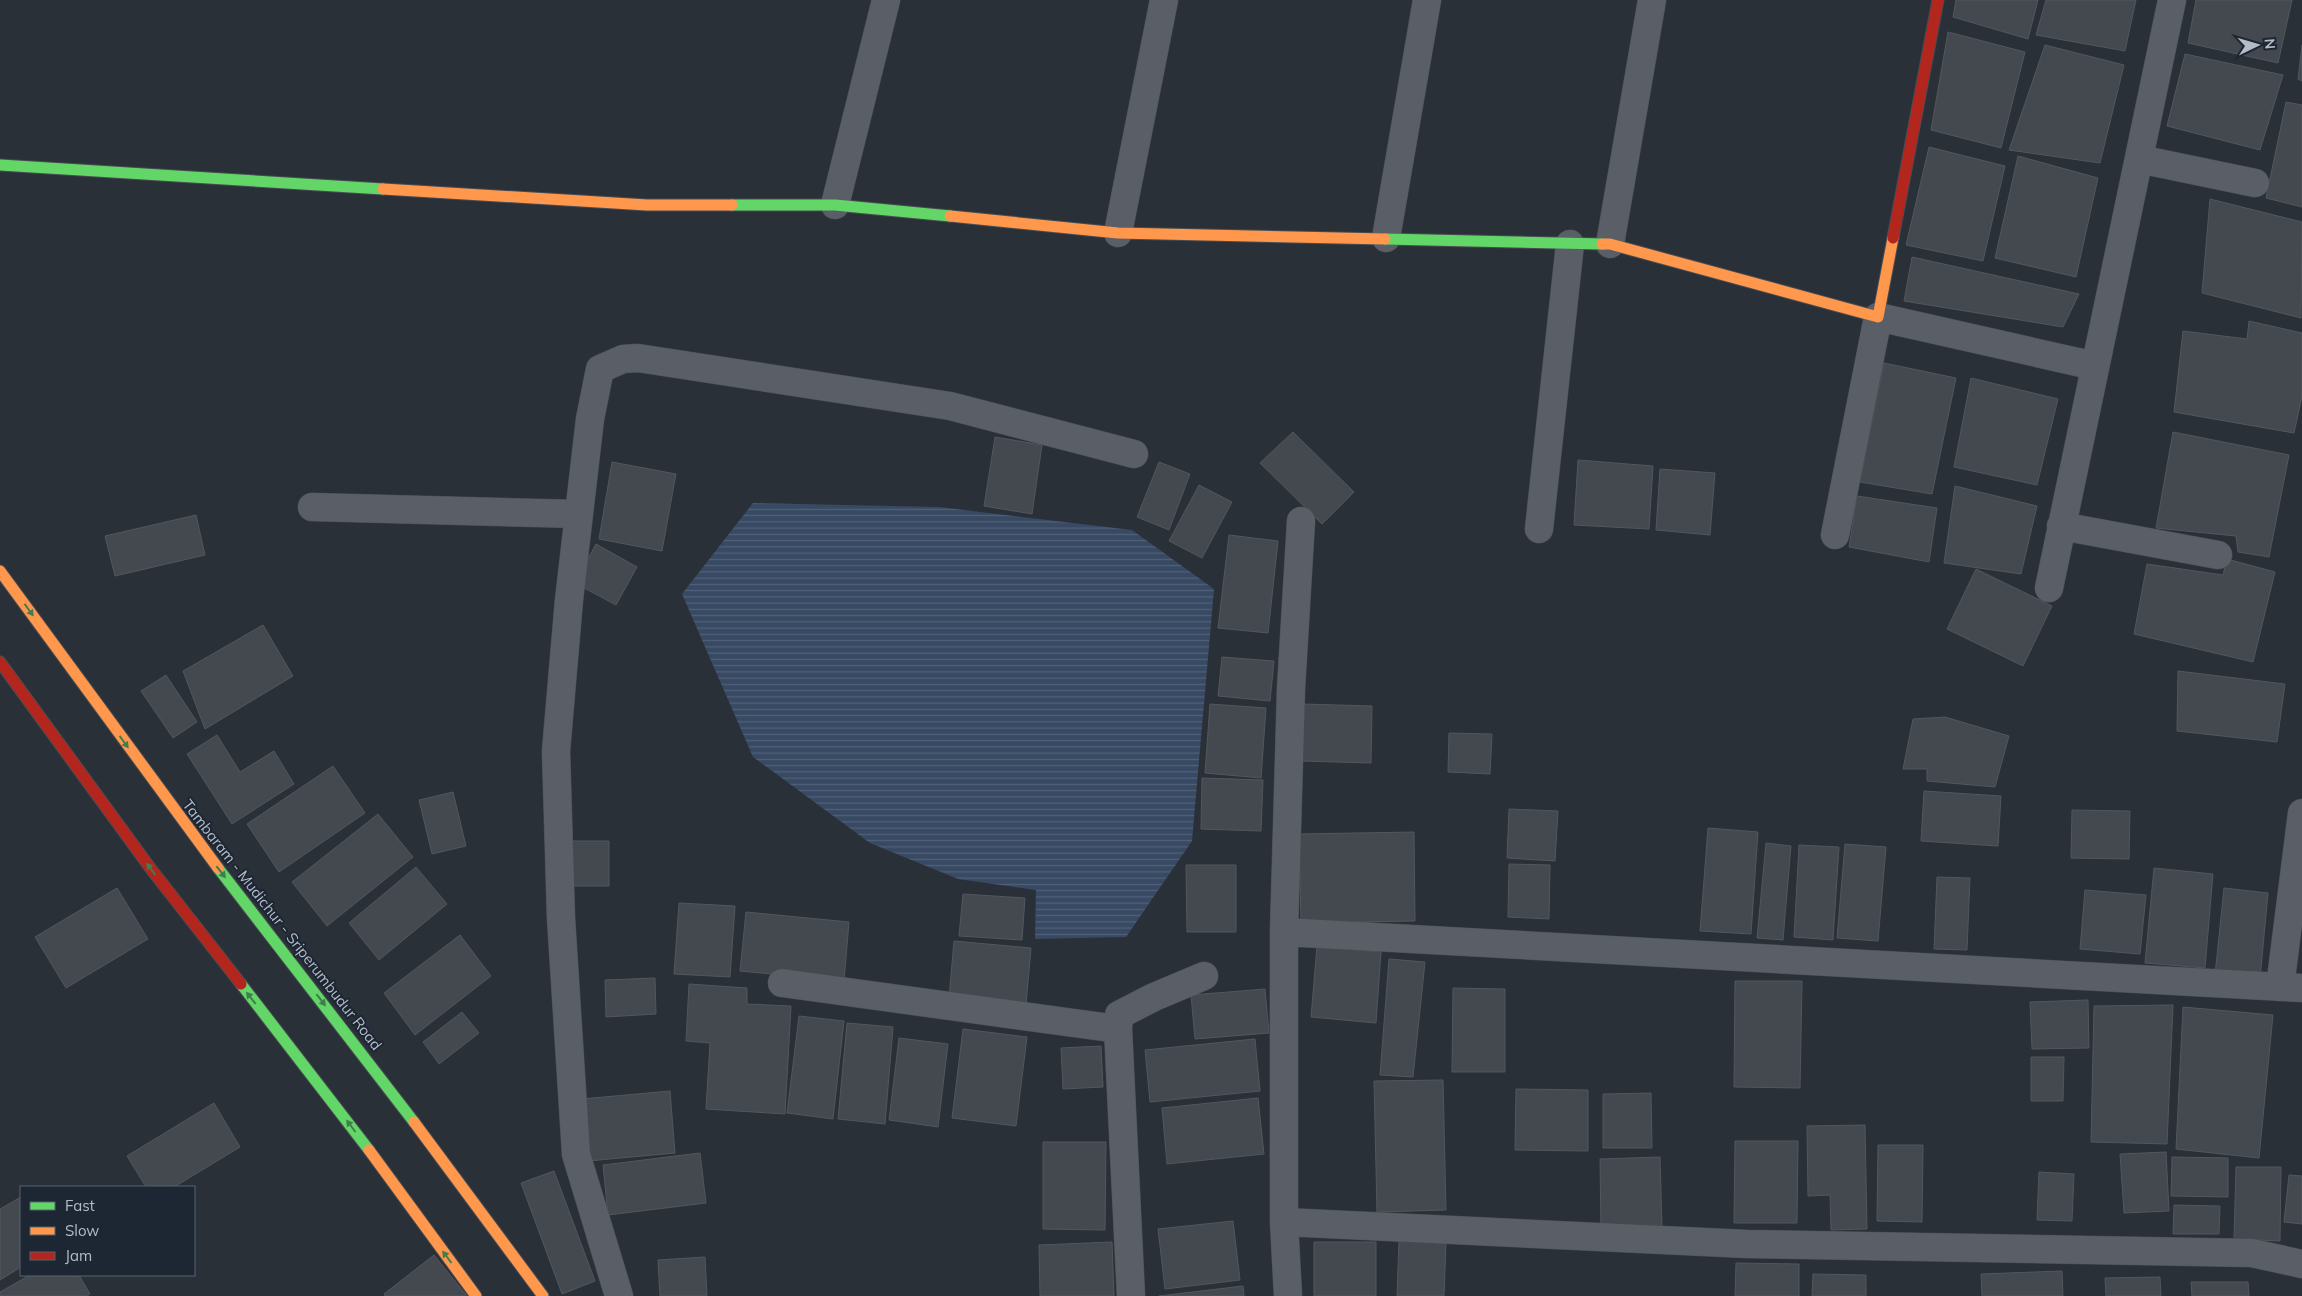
<svg xmlns="http://www.w3.org/2000/svg" width="2302" height="1296" viewBox="0 0 2302 1296" font-family="Mulish,sans-serif">
<defs>
<pattern id="water-rules" width="6" height="5" patternUnits="userSpaceOnUse" patternTransform="scale(1.25)"><rect width="6" height="5" fill="#384963"/><path d="M0 2.5h6" fill="none" stroke="#526178"/></pattern>
</defs>
<rect width="100%" height="100%" fill="#2a3038"/>
<!-- water -->
<path fill="url(#water-rules)" d="M753,503L939,507L1132,530L1214,589L1192,841L1126,937L1035,939L1036,890L958,879L870,843L753,757L682,594Z"/>
<!-- building -->
<path fill="#444950" stroke="#52575f" d="M1956,0H2038L2028,39L1953,17Z
M2046,0H2136L2125,51L2036,35Z
M2196,0H2292L2278,63L2188,43Z
M1948,32L2025,52L2001,148L1931,130Z
M2045,45L2124,65L2100,163L2009,150Z
M2302,45V81L2298,79Z
M2185,54L2283,75L2260,150L2167,126Z
M2286,102L2302,105V207L2266,198Z
M1929,147L2005,166L1983,261L1906,245Z
M2018,156L2098,178L2076,277L1995,258Z
M2210,199L2302,222L2301,318L2202,293Z
M1912,257L2079,294L2063,327L1904,301Z
M2249,321L2302,333V396L2294,433L2174,412L2183,331L2247,339Z
M1884,363L1956,378L1932,494L1860,482Z
M1971,378L2058,399L2037,485L1954,467Z
M1293,432L1354,492L1322,524L1260,463Z
M2173,432L2289,455L2269,557L2238,552L2236,536L2156,528Z
M995,437L1042,445L1032,514L984,506Z
M1578,460L1653,466L1649,529L1574,525Z
M612,462L676,474L662,551L599,539Z
M1159,462L1190,474L1169,530L1137,517Z
M1660,469L1715,473L1710,535L1656,530Z
M1199,485L1232,502L1202,558L1169,541Z
M1955,486L2037,506L2021,574L1944,563Z
M1857,496L1937,508L1929,562L1849,547Z
M196,515L205,555L115,576L105,536Z
M1229,535L1278,541L1268,633L1218,628Z
M596,544L637,567L616,605L575,583Z
M2227,559L2275,572L2253,662L2134,634L2147,564L2223,575Z
M1976,569L2052,606L2023,666L1947,629Z
M263,625L293,676L205,729L183,671Z
M1222,657L1274,661L1270,701L1218,696Z
M2178,671L2285,684L2277,742L2177,731Z
M166,675L197,722L173,738L141,691Z
M1210,704L1266,708L1261,778L1205,773Z
M1302,704L1372,706L1371,763L1301,761Z
M1945,717L2009,736L1995,787L1927,781V769H1903L1913,719Z
M1449,733L1492,734L1490,774L1448,772Z
M217,735L240,772L274,751L294,784L232,824L187,754Z
M333,766L365,813L279,872L247,824Z
M1202,778L1263,780L1261,831L1201,829Z
M1924,791L2001,796L1998,846L1921,841Z
M453,792L466,846L432,854L419,800Z
M1509,809L1558,811L1555,861L1507,858Z
M2072,810L2130,811L2129,859L2071,858Z
M378,814L413,857L327,926L292,882Z
M1708,828L1758,832L1751,934L1700,931Z
M1414,832L1415,921L1301,923L1299,834Z
M570,841H609V886H571Z
M1766,843L1791,846L1783,940L1757,938Z
M1845,844L1886,847L1878,941L1837,938Z
M1799,845L1839,847L1833,940L1794,937Z
M1509,864L1550,865L1549,919L1508,917Z
M1186,865H1236V932H1187Z
M416,867L447,904L379,960L349,923Z
M2154,868L2213,874L2205,968L2145,963Z
M1937,877L1970,878L1967,950L1934,949Z
M117,888L148,939L66,988L35,937Z
M2224,888L2268,893L2260,979L2215,975Z
M2085,890L2146,895L2140,954L2080,949Z
M963,894L1025,898L1022,940L959,936Z
M679,903L735,906L730,977L674,974Z
M746,912L849,922L844,981L740,971Z
M460,935L491,976L415,1035L384,993Z
M954,941L1031,948L1026,1005L949,998Z
M1317,946L1381,952L1376,1023L1311,1017Z
M1389,959L1425,962L1413,1077L1380,1075Z
M655,978L656,1014L606,1017L605,980Z
M1735,981H1802L1800,1088L1734,1087Z
M689,984L747,988V1004L791,1006L785,1114L706,1109L710,1043L686,1041Z
M1453,988L1505,989V1072H1452Z
M1265,989L1269,1033L1195,1039L1191,995Z
M2088,1000L2089,1048L2032,1049L2030,1002Z
M2173,1005L2167,1144L2091,1142L2094,1006Z
M2183,1007L2273,1015L2259,1158L2176,1149Z
M462,1012L479,1033L439,1064L423,1042Z
M799,1016L844,1021L833,1119L787,1113Z
M847,1023L893,1027L885,1124L838,1119Z
M963,1029L1027,1037L1016,1126L952,1118Z
M899,1038L948,1044L938,1127L889,1120Z
M1255,1039L1260,1091L1150,1102L1145,1050Z
M1101,1046L1103,1087L1063,1089L1061,1048Z
M2031,1057H2064L2063,1101H2031Z
M1443,1080L1446,1210L1377,1212L1374,1081Z
M1516,1089L1588,1090V1151L1515,1150Z
M670,1091L675,1153L588,1161L582,1099Z
M1651,1093L1652,1148H1603V1094Z
M1258,1098L1264,1154L1167,1164L1162,1108Z
M214,1103L240,1147L174,1187H146L127,1156Z
M1865,1125L1867,1229L1831,1230L1830,1195L1808,1196L1807,1126Z
M1735,1141H1798L1797,1223H1734Z
M1043,1142H1106L1105,1230L1043,1229Z
M1878,1145H1923L1922,1222L1877,1221Z
M2166,1152L2169,1211L2124,1213L2120,1154Z
M700,1153L706,1203L608,1215L603,1165Z
M1660,1157L1662,1228L1601,1230L1600,1159Z
M2172,1157L2228,1158V1197L2171,1196Z
M2236,1167H2281L2280,1241L2234,1239Z
M554,1171L595,1281L562,1294L521,1183Z
M2039,1172L2074,1174L2072,1221L2037,1220Z
M2289,1175L2302,1176V1224L2284,1222Z
M21,1197V1267L0,1280V1209Z
M2174,1205L2220,1206L2219,1234H2173Z
M1233,1221L1240,1280L1165,1289L1158,1229Z
M1399,1241L1446,1243L1444,1296H1397Z
M1112,1242L1114,1296H1040L1039,1245Z
M1314,1242H1376V1296H1314Z
M434,1255L467,1296H385L384,1294Z
M705,1257L707,1296H660L658,1260Z
M1736,1263L1799,1264V1296H1735Z
M2062,1271L2063,1296H1982L1981,1274Z
M1813,1274L1866,1275V1296H1812Z
M30,1275H79L90,1294L87,1296H0V1292Z
M2160,1277L2161,1296H2106L2105,1278Z
M2191,1282H2248L2249,1296H2192Z
M1243,1286L1244,1296H1159Z"/>
<g fill="none" stroke-linecap="round" stroke-linejoin="round">
<!-- street casing -->
<g stroke="#484c53" stroke-width="29">
<path id="street" d="M2139,159L2255,183
M835,205L886,0
M1118,233L1164,0
M1386,238L1427,0
M1610,244L1652,0
M312,507L579,514
M2061,526L2218,555
M1539,529L1570,244
M1835,535L1878,317L2095,366
M2049,588L2172,0
M1284,932L1291,689L1301,521
M782,983L1118,1029
M2280,987L2302,813
M1284,1222L1747,1244L2252,1253L2302,1264
M619,1296L576,1154L561,918L556,751L569,600L590,419L600,369L623,359L638,358L950,406L1134,454
M1131,1296L1118,1029L1119,1015L1154,997L1204,976
M1288,1296L1284,1222V932L2302,988"/>
</g>
<!-- fast casing -->
<g stroke="#484c53" stroke-width="13">
<path id="fast" d="M0,165L383,189
M732,205H835L950,216
M1385,239L1602,244
M218,868L414,1122
M241,984L369,1150"/>
</g>
<!-- slow casing -->
<g stroke="#484c53" stroke-width="13">
<path id="slow" d="M383,189L647,205H732
M950,216L1118,233L1385,239
M1602,244H1610L1878,317L1893,238
M0,571L218,868
M414,1122L543,1296
M369,1150L476,1296"/>
</g>
<!-- jam casing -->
<g stroke="#484c53" stroke-width="13">
<path id="jam" d="M1893,238L1938,0
M0,662L151,869L241,984"/>
</g>
<!-- street -->
<use href="#street" stroke="#5a5e66" stroke-width="28"/>
<!-- fast -->
<use href="#fast" stroke="#63d668" stroke-width="11"/>
<!-- slow -->
<use href="#slow" stroke="#ff974d" stroke-width="11"/>
<!-- jam -->
<use href="#jam" stroke="#b3261e" stroke-width="11"/>
</g>
<!-- one-way arrows -->
<defs><path id="oneway-solid" d="M-6-.8H1V-3.2L6.5 0L1 3.2V.8H-6Z" transform="scale(1.25)"/></defs>
<g fill="#407e4e">
<use href="#oneway-solid" transform="translate(29 610) rotate(54)"/>
<use href="#oneway-solid" transform="translate(124 742) rotate(54)"/>
<use href="#oneway-solid" transform="translate(151 869) rotate(-127)"/>
<use href="#oneway-solid" transform="translate(221 872) rotate(52)"/>
<use href="#oneway-solid" transform="translate(251 998) rotate(-128)"/>
<use href="#oneway-solid" transform="translate(321 1000) rotate(52)"/>
<use href="#oneway-solid" transform="translate(351 1126) rotate(-127)"/>
<use href="#oneway-solid" transform="translate(447 1257) rotate(-127)"/>
</g>
<g text-anchor="middle" stroke-width="4" stroke-linejoin="round" paint-order="stroke">
<!-- street labels -->
<g font-size="15" fill="#b4bcc9" stroke="#1d2633">
<text transform="translate(282 925) rotate(52)" y="5">Tambaram - Mudichur - Sriperumbudur Road</text>
</g>
</g>
<!-- legend -->
<rect x="20" y="1186" width="175" height="90" fill="#1d2633" stroke="#59626f"/>
<rect x="30" y="1202" width="25" height="8" fill="#63d668" stroke="#59626f"/>
<text x="65" y="1211" font-size="15" fill="#b4bcc9">Fast</text>
<rect x="30" y="1227" width="25" height="8" fill="#ff974d" stroke="#59626f"/>
<text x="65" y="1236" font-size="15" fill="#b4bcc9">Slow</text>
<rect x="30" y="1252" width="25" height="8" fill="#b3261e" stroke="#59626f"/>
<text x="65" y="1261" font-size="15" fill="#b4bcc9">Jam</text>
<!-- north arrow -->
<g transform="translate(2257 45) rotate(85)" stroke="#1d2633" stroke-width="4" paint-order="stroke">
<path d="M0-4L9 19L0 12L-9 19Z" fill="#b4bcc9"/>
<text y="-8" font-size="14" font-weight="bold" text-anchor="middle" fill="#b4bcc9">N</text>
</g>
</svg>
